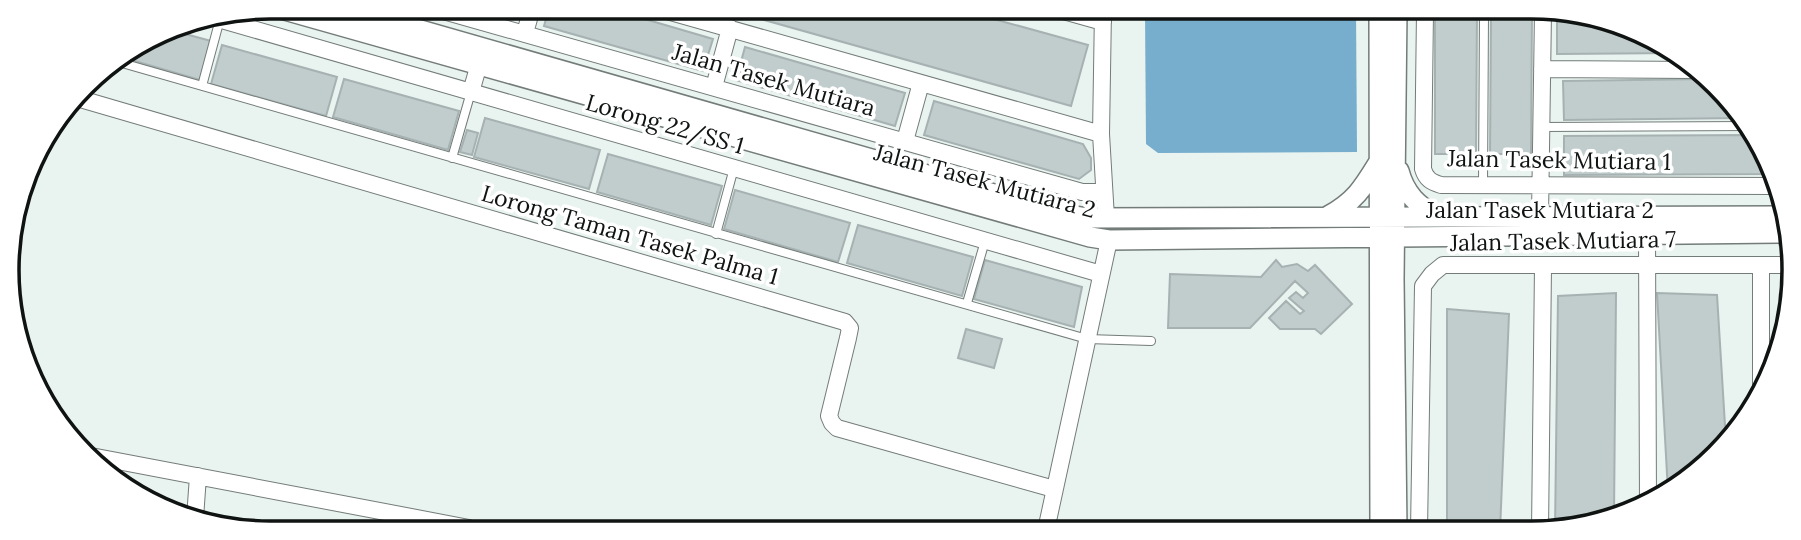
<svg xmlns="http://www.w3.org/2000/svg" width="1801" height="540" viewBox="0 0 1801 540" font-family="Lora,serif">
<rect width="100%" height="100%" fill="#e9f3ef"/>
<!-- water -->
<path fill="#77adcd" d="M1145,10L1356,11L1357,152L1158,153L1146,144Z"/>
<!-- building -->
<path fill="#c1cccd" stroke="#a6b1b2" stroke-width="2" d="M479,8H517L514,18Z
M549,8H607L713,39L703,71L544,26Z
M725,9L961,10L1088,45L1071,106Z
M1435,12H1477L1476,154H1435Z
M1491,12H1532L1531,154H1490Z
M1598,18L1677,52L1679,53L1557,54V19Z
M167,29L211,41L200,80L121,57Z
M222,45L337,77L326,116L211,84Z
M745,47L905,93L895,126L736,80Z
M344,79L459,111L448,150L333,117Z
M1705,79L1744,118L1564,120L1563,81Z
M934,101L1083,144L1091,158V170L1079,179L924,135Z
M485,118L600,150L589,189L474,157Z
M467,130L478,133L472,155L460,152Z
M1754,135L1770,174L1564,175V136Z
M608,154L722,186L711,225L597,192Z
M735,190L850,223L838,262L724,229Z
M858,225L973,257L962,296L847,263Z
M985,260L1082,287L1074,327L974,299Z
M1276,260L1282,267L1297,264L1308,271L1315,265L1352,304L1321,334L1315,329H1280L1269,318L1286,301L1300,314L1304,311L1289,298L1296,292L1303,298L1308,293L1295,281L1250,328H1168L1170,274L1261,277Z
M1616,293L1614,516L1565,531H1555L1558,296Z
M1657,293L1717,295L1726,442L1705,467L1668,492Z
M1447,309L1509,314L1500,531H1447Z
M966,329L1002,339L994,368L958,358Z"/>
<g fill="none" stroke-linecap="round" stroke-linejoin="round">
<!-- service casing -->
<g stroke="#737c78" stroke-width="10">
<path id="service" d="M115,61L1087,339L1151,341
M202,86L220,19
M1541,127L1751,126
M452,158L471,92
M1483,185L1484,12
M716,234L734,168
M967,303L985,241"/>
</g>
<!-- minor casing -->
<g stroke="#737c78" stroke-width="18">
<path id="minor" d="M433,8L1082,192H1103
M660,9L1101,134
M1060,10L1103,22
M1103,10L1101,134L1106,218
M1425,12L1423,169C1426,179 1431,182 1441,185L1775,186
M215,18L1101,274
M525,33L532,8
M1542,69L1696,70
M714,87L730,28
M471,92L479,64
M77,98L845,322L850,328L848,338L829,416L832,423L837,428L1054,489
M905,141L921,83
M1540,216L1543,12
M1647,234L1648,505
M1761,265V395
M91,456L469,528
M195,518L198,476
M1046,530L1109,240
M1419,530L1423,286L1432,274L1443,265H1789
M1540,531L1543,266"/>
</g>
<!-- tertiary casing -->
<g stroke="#737c78" stroke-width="22">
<path id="tertiary" d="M274,7L1090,237L1109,240L1789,233
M340,7L1067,215L1087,218L1788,216
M1379,11L1380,530
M1399,171C1405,194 1418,206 1438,217
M1328,216C1356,201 1364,186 1380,160
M1397,530L1394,279L1397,11"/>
</g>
<!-- service -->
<use href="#service" stroke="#fff" stroke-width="8"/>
<!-- minor -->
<use href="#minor" stroke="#fff" stroke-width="16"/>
<!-- tertiary -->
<use href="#tertiary" stroke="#fff" stroke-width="19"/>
</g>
<g text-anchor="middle" stroke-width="7" stroke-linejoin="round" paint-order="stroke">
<!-- street labels -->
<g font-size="23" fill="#0f1311" stroke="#fff">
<text transform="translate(774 80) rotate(16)" y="8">Jalan Tasek Mutiara</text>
<text transform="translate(665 124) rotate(16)" y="8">Lorong 22/SS 1</text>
<text transform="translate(1559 160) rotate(1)" y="8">Jalan Tasek Mutiara 1</text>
<text transform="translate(985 181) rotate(15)" y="8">Jalan Tasek Mutiara 2</text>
<text x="1540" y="218">Jalan Tasek Mutiara 2</text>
<text transform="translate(630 235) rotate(16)" y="8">Lorong Taman Tasek Palma 1</text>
<text transform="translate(1563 241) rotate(-1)" y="8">Jalan Tasek Mutiara 7</text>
</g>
</g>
<!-- crop -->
<path d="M0 0H1801V540H0ZM270 19H1531A251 251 0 0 1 1782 270V270A251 251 0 0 1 1531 521H270A251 251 0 0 1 19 270V270A251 251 0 0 1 270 19Z" fill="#fff" fill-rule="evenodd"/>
<path fill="none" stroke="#0f1311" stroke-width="3.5" d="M270 19H1531A251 251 0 0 1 1782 270V270A251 251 0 0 1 1531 521H270A251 251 0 0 1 19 270V270A251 251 0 0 1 270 19Z"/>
</svg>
